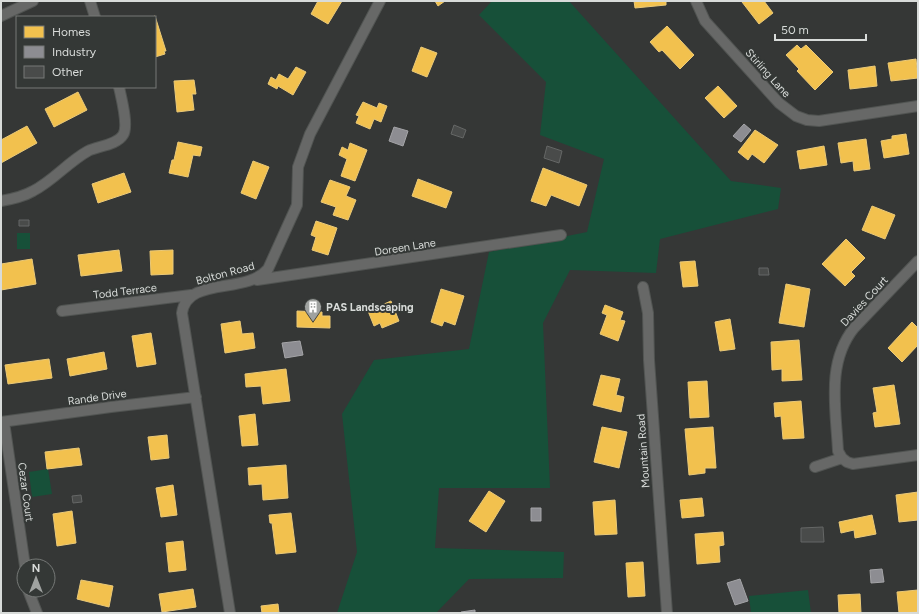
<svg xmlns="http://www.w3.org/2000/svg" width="919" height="614" viewBox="0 0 919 614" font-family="Figtree,sans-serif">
<rect width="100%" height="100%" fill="#353736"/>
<!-- green -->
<path fill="#175039" d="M492,1H569L731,181L781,188L778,209L660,239L656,273L570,270L543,323L550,488H439L435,548L564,552L563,578L469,579L436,613H337L357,552L342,414L374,360L469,349L489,252L587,232L604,159L540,135L546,82L479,15Z
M17,233H30V249H17Z
M48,469L52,494L32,497L29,472Z
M808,590L811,613H751L749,596Z"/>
<!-- homes -->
<path fill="#f2c14e" stroke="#eac978" d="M318,1H342L328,24L311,14Z
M435,1H445L438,6Z
M634,1H666V5L635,8Z
M744,1H764L773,13L759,24L742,2Z
M155,16L166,51H164L165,54L155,57V17H152Z
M667,26L694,55L680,69L662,50L659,52L650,42Z
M797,45L801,49L806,45L833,72L815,90L797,71L799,69L786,55Z
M421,47L437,53L427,77L412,71Z
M916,59L918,78L891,81L888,63Z
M875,66L877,86L850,89L848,70Z
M296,67L306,72L293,95L278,86L277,89L268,84L271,77L276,80L279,74L288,79Z
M194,80L196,94H192L194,110L177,112L174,81Z
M718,86L737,106L724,118L705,98Z
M78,92L87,110L54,127L45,109Z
M363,102L377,108L379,103L387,106L381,122L374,119L370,129L356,123L359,116L356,115Z
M27,126L37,143L1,163V140Z
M755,130L778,145L764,163L752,154L748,160L738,152Z
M906,134L909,154L884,158L881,141L892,139V136Z
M866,139L870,169L854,171L853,161L841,163L838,143Z
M178,142L202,147L200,156L193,155L188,177L169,173L172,160H174Z
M350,143L367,150L355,181L341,176L347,159L339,155L342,147L348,150Z
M824,146L827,165L800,169L797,151Z
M253,161L269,167L256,199L241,193Z
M543,168L587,185L579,206L551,195L546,206L531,201Z
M124,173L131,192L98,203L92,184Z
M418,179L452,192L446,208L412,196Z
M330,180L350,187L346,196L356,200L348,220L333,215L336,207L321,202Z
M872,206L895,215L885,239L862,230Z
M316,221L337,228L328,255L312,250L316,237L311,235Z
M846,239L865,258L851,272L855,276L845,286L822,264Z
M119,250L122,271L81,276L78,255Z
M173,250V274L151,275L150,251Z
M32,259L36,284L1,290V264Z
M695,261L698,286L683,287L680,262Z
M786,284L810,289L804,327L779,323Z
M441,289L464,296L455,325L444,321L442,326L431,322Z
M391,301L399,321L382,328L380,323L374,326L368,311Z
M605,305L623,312L620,320L625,321L618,341L600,334L607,315L602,313Z
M297,311L322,312V316H330V328L297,327Z
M730,319L735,349L720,351L715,322Z
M240,321L242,334L253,333L255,348L225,353L221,324Z
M912,322L918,328V345L902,362L888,348Z
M151,333L156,364L137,367L132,336Z
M799,340L802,380L782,381V369L772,370L771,342Z
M104,352L107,369L70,376L67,359Z
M49,359L52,378L8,384L5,365Z
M286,369L290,401L263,404L261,386L246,387L245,374Z
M601,375L620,379L616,395L624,397L621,412L593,405Z
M707,381L709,417L690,418L688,382Z
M894,385L900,424L875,427L873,413L877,412L873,388Z
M801,401L804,438L783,439L781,416L775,417L774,403Z
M255,414L258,445L242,446L239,416Z
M602,427L627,432L619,468L594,462Z
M713,427L716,468H705V473L689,475L685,429Z
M167,435L169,458L151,460L148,437Z
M79,448L82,465L47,469L45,452Z
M286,465L288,498L263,500L262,484L249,485L248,468Z
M173,485L177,515L161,517L156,488Z
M489,491L505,501L486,532L469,521Z
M918,492V520L899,522L896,495Z
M702,498L704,516L682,518L680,500Z
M615,500L617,534L595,535L593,502Z
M72,511L76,543L57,546L53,514Z
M291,513L296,552L276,554L272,523H270L269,515Z
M872,515L876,534L855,538L854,530L841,533L839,522Z
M723,532L724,545L719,546L720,562L697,564L695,534Z
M183,541L186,570L169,572L166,543Z
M643,562L645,596L628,597L626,563Z
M81,580L113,586L109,607L77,599Z
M193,589L196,607L162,612L159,594Z
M918,590V612L899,613L897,592Z
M860,594L861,613H839L838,595Z
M278,604L279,613H262L261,606Z"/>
<!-- industry -->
<path fill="#8d8d92" stroke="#a4a4a7" d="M744,124L751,130L741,142L733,136Z
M394,127L408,131L403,146L389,141Z
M300,341L303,355L285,358L282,343Z
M531,508H541V521H531Z
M882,569L884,582L871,583L870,570Z
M740,579L748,601L735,605L727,583Z
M475,610V613H461V612Z"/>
<!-- building -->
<path fill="#494b4a" stroke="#656766" d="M454,125L466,130L463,138L451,134Z
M547,146L562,151L559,163L544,158Z
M19,220H29V226H19Z
M759,268H768L769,275H759Z
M81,495L82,502L73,503L72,496Z
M823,527L824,542H801V528Z"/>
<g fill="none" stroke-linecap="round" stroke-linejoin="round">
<!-- minor casing -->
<g stroke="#515452" stroke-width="12">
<path id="minor" d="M90,1L95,17
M696,1L705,21L779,103L796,116L807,120L819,121L918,106
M1,16L33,1
M1,201C12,199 23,197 33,191C53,181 68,162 88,151C98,146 117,145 123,135C129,126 121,97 119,87
M257,280L561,235
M643,287L648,313L649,360L667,613
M62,311L191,295
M1,422L111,407L196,397
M4,422L25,566
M842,458L838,451C836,409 826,363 854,328L918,261
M815,467L842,458L847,462L853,464L918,455
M28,590L37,613
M230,613L182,313C187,276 246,295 268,269L297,205L298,167L310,134L380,1"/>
</g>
<!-- minor -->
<use href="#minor" stroke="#676867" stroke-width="10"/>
</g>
<!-- icons -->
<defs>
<g id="building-pin" transform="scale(0.9)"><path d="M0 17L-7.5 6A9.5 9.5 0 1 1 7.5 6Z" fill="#9fa2a0" stroke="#343836"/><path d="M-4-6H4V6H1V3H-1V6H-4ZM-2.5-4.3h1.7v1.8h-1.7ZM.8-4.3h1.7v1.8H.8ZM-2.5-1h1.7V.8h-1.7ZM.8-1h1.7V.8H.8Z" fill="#fff"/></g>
</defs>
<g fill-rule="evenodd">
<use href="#building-pin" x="313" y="307"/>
</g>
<g text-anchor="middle" stroke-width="4" stroke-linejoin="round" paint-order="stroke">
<!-- street labels -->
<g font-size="11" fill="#d8dbd9" stroke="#343836">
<text transform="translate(768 73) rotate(48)" y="4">Stirling Lane</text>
<text transform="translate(405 247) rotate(-9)" y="4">Doreen Lane</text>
<text transform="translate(225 273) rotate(-15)" y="4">Bolton Road</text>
<text transform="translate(125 291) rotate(-7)" y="4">Todd Terrace</text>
<text transform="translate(864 301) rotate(-47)" y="4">Davies Court</text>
<text transform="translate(97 397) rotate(-8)" y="4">Rande Drive</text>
<text transform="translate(643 451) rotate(-94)" y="4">Mountain Road</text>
<text transform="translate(26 492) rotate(82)" y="4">Cezar Court</text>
</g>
<!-- poi labels -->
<g font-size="11" font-weight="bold" fill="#d8dbd9" stroke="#343836" text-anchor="start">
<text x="326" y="311">PAS Landscaping</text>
</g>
</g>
<!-- border -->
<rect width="919" height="614" fill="none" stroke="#d8dbd9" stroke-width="4"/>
<!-- legend -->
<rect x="16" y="16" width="140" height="72" fill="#343836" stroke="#767977"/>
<rect x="24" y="26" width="20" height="12" fill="#f2c14e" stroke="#767977"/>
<text x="52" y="36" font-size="12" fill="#d8dbd9">Homes</text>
<rect x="24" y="46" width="20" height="12" fill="#8d8d92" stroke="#767977"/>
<text x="52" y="56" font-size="12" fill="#d8dbd9">Industry</text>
<rect x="24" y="66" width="20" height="12" fill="#494b4a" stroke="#767977"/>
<text x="52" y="76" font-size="12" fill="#d8dbd9">Other</text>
<!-- north arrow -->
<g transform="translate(36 578)"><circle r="19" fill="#343836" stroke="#767977"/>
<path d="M0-3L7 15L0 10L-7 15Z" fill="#9fa2a0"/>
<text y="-6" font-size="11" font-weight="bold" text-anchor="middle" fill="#d8dbd9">N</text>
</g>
<!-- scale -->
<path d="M775 34v6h91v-6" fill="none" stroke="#d8dbd9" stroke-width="2"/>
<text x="781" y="34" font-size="12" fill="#d8dbd9" stroke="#343836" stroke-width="3" paint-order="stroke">50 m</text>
</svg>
